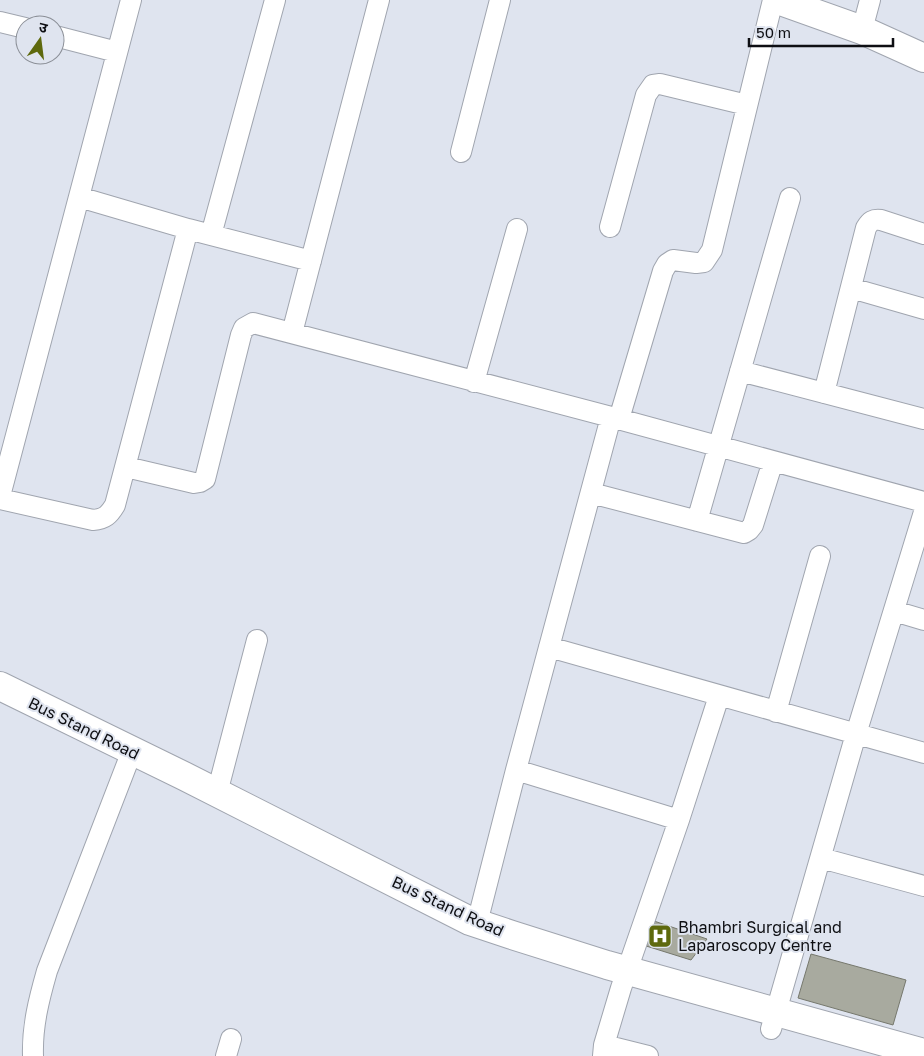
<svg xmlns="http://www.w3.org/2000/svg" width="924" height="1056" viewBox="0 0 924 1056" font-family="'Golos Text','Noto Sans Devanagari',sans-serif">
<rect width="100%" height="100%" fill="#dfe4ef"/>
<!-- building -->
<path fill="#a8aa9f" stroke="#76786d" d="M651,920L707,939L691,960L643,945Z
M811,954L906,980L893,1025L798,998Z"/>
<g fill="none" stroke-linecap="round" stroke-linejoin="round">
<!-- street casing -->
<g stroke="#a0a5af" stroke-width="22">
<path id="street" d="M0,22L25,28
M862,30L870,0
M55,36L117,52
M461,152L500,0
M79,197L188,229L311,261
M610,227L646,95L653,85L660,84L747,105
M211,235L275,0
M851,288L924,309
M292,333L379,0
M740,371L924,419
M474,382L517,229
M824,393L866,228C870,221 873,219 881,220L924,234
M619,419L663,271L667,264L673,260L696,263L704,262L712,250L773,0
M126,467L194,483L200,482L205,479L241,335L244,328L253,323L611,417L924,502
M591,493L744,533L749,530L753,525L773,461
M0,496L131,0
M0,499L93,520C105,519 109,515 115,505L188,229
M697,521L790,198
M894,611L924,620
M549,647L924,753
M776,712L820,556
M516,770L679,820
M217,793L257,640
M821,858L924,886
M477,923L516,770L611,417
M771,1029L856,734L924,512
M604,1045L621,988L679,820L719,696
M33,1056C32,1026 39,999 47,971L132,751
M226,1056L231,1039
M603,1056L604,1045L648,1056"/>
</g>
<!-- secondary casing -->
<g stroke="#a0a5af" stroke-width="30">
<path id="secondary" d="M778,0L862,30L924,58
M0,686L184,776L470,921L512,935L607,965L924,1053"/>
</g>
<!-- street -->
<use href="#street" stroke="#fff" stroke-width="20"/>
<!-- secondary -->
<use href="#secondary" stroke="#fff" stroke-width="28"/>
</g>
<!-- icons -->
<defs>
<g id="hospital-square" transform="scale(1.25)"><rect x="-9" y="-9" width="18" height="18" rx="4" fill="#5e690d" stroke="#dfe4ef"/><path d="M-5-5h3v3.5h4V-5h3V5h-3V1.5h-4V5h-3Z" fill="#fff"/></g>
</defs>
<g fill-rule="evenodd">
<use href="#hospital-square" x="660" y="936"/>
</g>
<g text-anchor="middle" stroke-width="4" stroke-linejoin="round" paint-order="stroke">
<!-- street labels -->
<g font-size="16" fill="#0e0f13" stroke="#dfe4ef">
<text transform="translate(84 728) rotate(26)" y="6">Bus Stand Road</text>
<text transform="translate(448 906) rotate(25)" y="6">Bus Stand Road</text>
</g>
<!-- poi labels -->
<g font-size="16" fill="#0e0f13" stroke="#dfe4ef" text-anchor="start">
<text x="678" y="933">Bhambri Surgical and<tspan x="678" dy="18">Laparoscopy Centre</tspan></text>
</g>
</g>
<!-- north arrow -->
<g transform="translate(40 40) rotate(14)"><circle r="24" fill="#dfe4ef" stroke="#8b8f97"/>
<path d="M0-4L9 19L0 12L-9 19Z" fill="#5e690d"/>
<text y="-8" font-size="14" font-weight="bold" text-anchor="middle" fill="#0e0f13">उ</text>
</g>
<!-- scale -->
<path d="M749 38v8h144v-8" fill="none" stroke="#0e0f13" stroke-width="2.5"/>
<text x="756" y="38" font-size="15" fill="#0e0f13" stroke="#dfe4ef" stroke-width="4" paint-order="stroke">50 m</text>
</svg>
